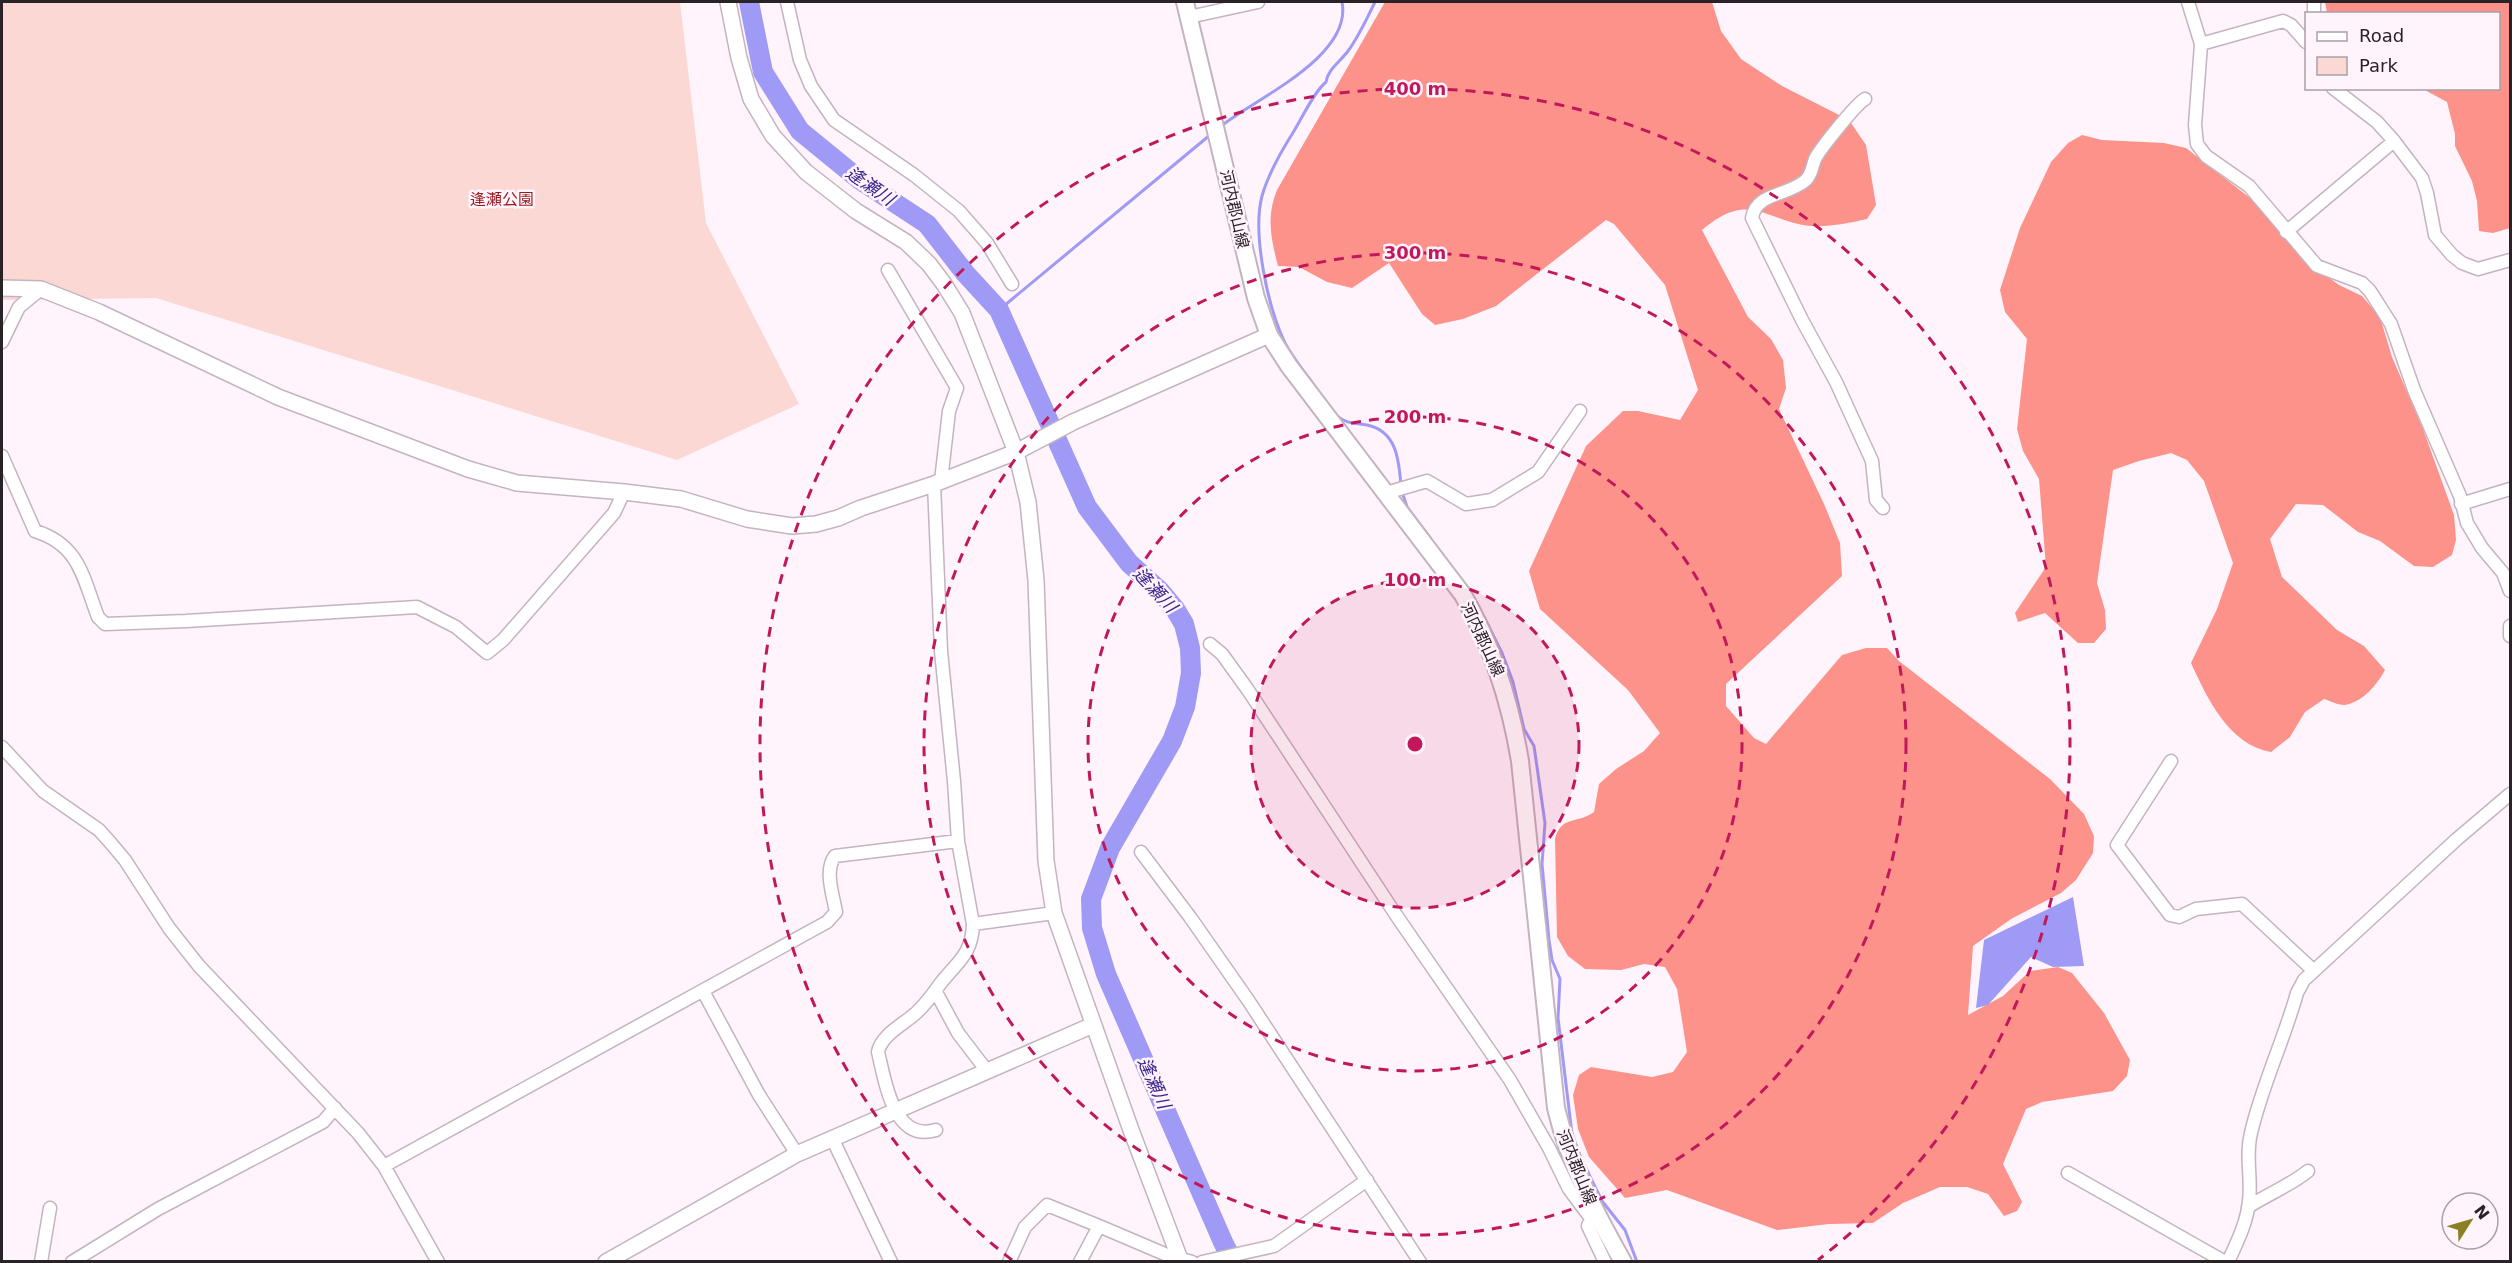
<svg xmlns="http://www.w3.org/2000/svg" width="2512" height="1263" viewBox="0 0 2512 1263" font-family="'DejaVu Sans','Noto Sans JP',sans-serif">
<rect width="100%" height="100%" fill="#fff4fc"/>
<!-- green -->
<path fill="#fbd8d4" d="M2,2H680L706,223L799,404L677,460L156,298L2,300Z"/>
<!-- forest -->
<path fill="#fc9289" d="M1385,2H1712L1721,31L1741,59L1782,86L1849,120L1866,145L1876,205L1867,219C1849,223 1830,227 1811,226C1764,221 1750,189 1702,230L1748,317L1771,339L1783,360L1786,388L1779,409L1824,504L1840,543L1842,576L1726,684V706L1754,738L1766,744L1842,655L1866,648H1887L1899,661L2050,779L2084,814L2094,836L2093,853L2076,880L2061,893L2011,919L1973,946L1968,1015L2003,996L2030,971L2058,967L2072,973L2104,1013L2130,1060L2127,1076L2113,1091L2042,1102L2026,1109L2003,1164L2022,1202L2017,1211L2004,1216L1988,1194L1967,1187H1940L1903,1203L1873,1223L1829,1224L1777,1230L1667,1190L1625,1198L1589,1157L1578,1129L1573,1095L1579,1075L1591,1067L1652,1077L1673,1072L1687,1052L1677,989L1665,967L1644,964L1621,970L1585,969L1568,956L1557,937L1555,839C1561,815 1578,824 1594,812L1599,784L1616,769L1644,751L1660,733L1628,690L1540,609L1529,571L1586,446L1623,411H1638L1680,420L1698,390L1665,285L1614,224L1606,220L1496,306L1463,319L1435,325L1422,314L1389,263L1352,288L1327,282L1299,267L1278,266C1271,239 1266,217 1277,190Z
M2325,2H2510V228L2493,233L2479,231L2477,201L2472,181L2455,146V134L2447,102L2423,89L2498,88V14L2327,13Z
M2082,135L2102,140L2164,143L2186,148L2250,198L2317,269L2339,285L2362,296L2380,317L2392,357L2423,429L2454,515L2456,540L2452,555L2433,567L2414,566L2380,541L2358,532L2323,505L2296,504L2270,539L2282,577L2337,630L2364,646L2385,670C2377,685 2362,703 2344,705C2338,705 2330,701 2324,699L2305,712L2290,737L2271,752C2229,745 2207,698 2191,663L2217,609L2233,563L2204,481L2187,460L2171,453L2139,461L2113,470L2097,583L2105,610L2106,629L2094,643H2078L2045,613L2018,622L2015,613L2046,567L2039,479L2023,451L2017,429L2027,339L2005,312L2000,290L2020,228L2051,162L2068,143Z"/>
<!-- water -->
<path fill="#9e9af5" d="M2073,897L2084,966L2053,967L2031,957L1988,1005L1976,1008L1984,940Z"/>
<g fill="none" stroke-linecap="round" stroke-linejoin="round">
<!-- stream -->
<path stroke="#9e9af5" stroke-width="3" d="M1220,127C1254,99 1353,57 1342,2
M999,310L1210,135
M1316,388C1306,373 1293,359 1285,343C1268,308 1252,234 1262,196C1268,174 1282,150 1294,131C1303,116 1314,92 1326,82C1328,69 1340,62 1348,51C1359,36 1367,18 1375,2
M1336,415C1346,424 1354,423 1367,425C1397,431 1399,461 1401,486
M1402,492L1407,507L1430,538
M1484,617L1502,653L1513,682L1524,729L1534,746L1545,823L1542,864L1549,940L1552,960L1560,979L1558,1018L1572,1134L1581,1158L1602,1201L1625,1230L1637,1262"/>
<!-- river -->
<path stroke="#9e9af5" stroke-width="20" d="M749,2L763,72L800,131L860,180L927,224L965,273L999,310L1087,507L1129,563L1160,591L1175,609L1184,624L1190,648L1191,673L1185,707L1172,741L1110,848L1091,899L1092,928L1106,974L1223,1242L1233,1262"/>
<!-- minor casing -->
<g stroke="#c4b3c0" stroke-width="15">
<path id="minor" d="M787,2L800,60L811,86L834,120L914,175L959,211L987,243L1012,284
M2188,2L2201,44
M2314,2V14
M1189,17L1258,2
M2306,42L2291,25L2283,21L2201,44L2195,125L2197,144L2206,156L2249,186L2317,266L2362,283L2370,291L2391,324L2414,390L2460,496L2467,523L2482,548L2503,573L2510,591
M2333,88L2377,122L2394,141L2422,178L2427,193L2435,235L2452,255L2462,263L2478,269L2510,260
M1865,99C1856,104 1820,149 1815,159C1812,167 1812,174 1806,180C1789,196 1756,192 1752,218L1802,320L1836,382L1872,461L1876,500L1883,508
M2286,232L2394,141
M888,270L957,388L949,411L941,481
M2,342L19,307L41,289
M2,456L35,531C80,545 83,578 98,617L105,624L186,621L417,607L456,627L487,653L503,640L614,513L624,492
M934,484L941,651L954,781L958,841L973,924C972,955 957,962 940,984C933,994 926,1004 916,1013C904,1024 881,1035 878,1052C885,1080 893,1143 936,1130
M1386,493L1427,481L1466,504L1492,500L1538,472L1580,411
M2461,504L2510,489
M2510,626V636
M1210,644L1222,654L1248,690L1396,915L1510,1080L1549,1148L1569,1189L1590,1217
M2,747L43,791L99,830L109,841L125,860L169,928L199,966L358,1133L384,1166L438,1262
M2171,761L2117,845L2170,915L2179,917L2196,909L2242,904L2314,971
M1141,852L1190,917L1248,1000L1420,1262
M973,924L1054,913
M703,991L759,1095L797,1154
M936,992L958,1033L987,1071
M833,1140L891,1262
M384,1166L827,922L836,912C833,895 824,870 835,856L958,841
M2068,1173L2225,1262
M2248,1207C2268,1194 2291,1185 2308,1171
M1594,1211L1588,1226L1605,1262
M41,1262L50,1208
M72,1262L158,1209L323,1122L335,1108
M1009,1262L1025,1227L1047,1205L1099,1226
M1080,1262L1099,1226L1167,1255L1192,1262
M1202,1262L1274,1246L1367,1180
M2228,1262C2237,1242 2247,1223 2249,1201C2252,1177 2245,1156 2251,1133C2262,1085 2284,1040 2297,993L2304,980L2457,839L2510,794"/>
</g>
<!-- tertiary casing -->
<g stroke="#c4b3c0" stroke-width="18">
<path id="tertiary" d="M728,2L739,58L751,99L773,136L806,172L856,211L906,242L929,264L944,284L962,313L1016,452L1028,502L1036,580L1046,861L1054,913L1131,1130L1181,1262
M2,288L41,289L99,312L278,397L468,469L517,483L624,492L681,499L747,519L792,526L816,524L838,518L861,508L934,484L1016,452L1073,422L1269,335
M606,1262L797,1154L1093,1025"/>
</g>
<!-- secondary casing -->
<g stroke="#c4b3c0" stroke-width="20">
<path id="secondary" d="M1185,2L1256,298L1269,335L1289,366L1463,595C1493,647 1510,701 1520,761L1556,1108C1569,1163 1595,1212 1623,1262"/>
</g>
<!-- minor -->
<use href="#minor" stroke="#fff" stroke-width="12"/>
<!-- tertiary -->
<use href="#tertiary" stroke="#fff" stroke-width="15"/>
<!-- secondary -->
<use href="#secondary" stroke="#fff" stroke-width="16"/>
</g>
<!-- distance rings -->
<circle cx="1415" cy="744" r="164" fill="#c2185b" fill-opacity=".12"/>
<g fill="none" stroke="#c2185b" stroke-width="3" stroke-dasharray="10 8">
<circle cx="1415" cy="744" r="164"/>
<circle cx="1415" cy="744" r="327"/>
<circle cx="1415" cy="744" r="491"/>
<path d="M1012 1260A655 655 0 1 1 1818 1260"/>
</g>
<g text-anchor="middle" stroke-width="5" stroke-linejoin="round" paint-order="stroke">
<!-- park labels -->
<g font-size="16" fill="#981b1e" stroke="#fff4fc">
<text x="502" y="205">逢瀬公園</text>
</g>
<!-- street labels -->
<g font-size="16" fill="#292227" stroke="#fff4fc">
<text transform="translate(1235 209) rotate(77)" y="6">河内郡山線</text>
<text transform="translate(1483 639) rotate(65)" y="6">河内郡山線</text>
<text transform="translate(1577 1167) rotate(68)" y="6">河内郡山線</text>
</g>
<!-- water labels -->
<g font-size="18" font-style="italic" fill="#3b268d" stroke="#fff4fc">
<text transform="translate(870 186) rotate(35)" y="6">逢瀬川</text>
<text transform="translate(1155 590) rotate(47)" y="6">逢瀬川</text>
<text transform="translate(1154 1083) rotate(66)" y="6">逢瀬川</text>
</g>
</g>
<circle cx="1415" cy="744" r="9" fill="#c2185b" stroke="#fff4fc" stroke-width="3"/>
<g font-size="18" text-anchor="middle" font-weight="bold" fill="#c2185b" stroke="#fff4fc" stroke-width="5" stroke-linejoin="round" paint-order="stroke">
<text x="1415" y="95">400 m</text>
<text x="1415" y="259">300 m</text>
<text x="1415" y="423">200 m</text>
<text x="1415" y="586">100 m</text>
</g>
<!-- border -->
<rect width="2512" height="1263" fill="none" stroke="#292227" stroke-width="6"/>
<!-- legend -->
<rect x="2305" y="12" width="195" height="78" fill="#fff4fc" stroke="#a9a0a7" stroke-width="1.5"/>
<rect x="2317" y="32" width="30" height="9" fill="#ffffff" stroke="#a9a0a7" stroke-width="1.5"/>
<text x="2359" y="42" font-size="18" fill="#292227">Road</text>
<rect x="2317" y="57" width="30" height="18" fill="#fbd8d4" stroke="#a9a0a7" stroke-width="1.5"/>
<text x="2359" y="72" font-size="18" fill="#292227">Park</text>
<!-- north arrow -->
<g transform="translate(2470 1221) rotate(53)"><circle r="28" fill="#fff4fc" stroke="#a9a0a7" stroke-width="1.5"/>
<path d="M0-4.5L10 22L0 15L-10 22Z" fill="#8b7f26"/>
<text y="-9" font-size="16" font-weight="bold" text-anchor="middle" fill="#292227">N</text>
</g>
</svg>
